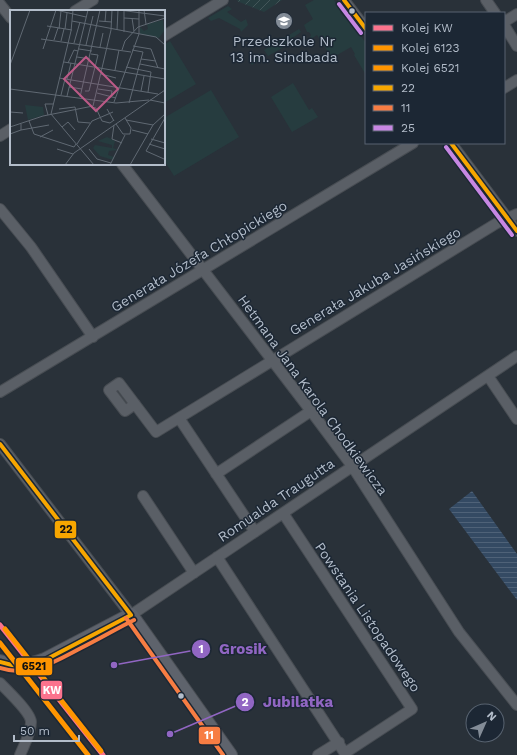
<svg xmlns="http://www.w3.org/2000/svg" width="517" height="755" viewBox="0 0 517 755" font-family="'Work Sans',sans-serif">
<defs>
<pattern id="garden-furrows" width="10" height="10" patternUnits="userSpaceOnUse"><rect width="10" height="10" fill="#263c3f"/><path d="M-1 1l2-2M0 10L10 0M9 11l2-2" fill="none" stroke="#435659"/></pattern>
<pattern id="water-rules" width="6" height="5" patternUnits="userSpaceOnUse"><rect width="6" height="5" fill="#344a63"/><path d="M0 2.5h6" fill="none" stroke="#4f6278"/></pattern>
</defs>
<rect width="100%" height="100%" fill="#293139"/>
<!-- green -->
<path fill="#263c3f" d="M314,0H334L341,10L340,12L343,16L345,15L366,43V75L354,55L355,54L351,47L332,58L317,35L311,39L310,37L311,35L309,32H307L304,25L313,19L305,5Z
M228,6L232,9L227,12L241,22L246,19L248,25L241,32L240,29L219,18L211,21L208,18Z
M299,29L301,32L291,39L289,44L268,56L264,50Z
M170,41L196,84L164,103V45Z
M259,53L262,59L252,65L248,60Z
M293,83L309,110L312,108L318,117L292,132L271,97Z
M211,90L239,137L174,176L164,160V118Z"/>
<!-- garden -->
<path fill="url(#garden-furrows)" d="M238,0H282L264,12L237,1Z"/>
<!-- water -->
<path fill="url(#water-rules)" d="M472,491L517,554V600L449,509Z"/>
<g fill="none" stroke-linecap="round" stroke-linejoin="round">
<!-- street casing -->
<g stroke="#484d53" stroke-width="12">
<path id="street" d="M344,0L366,29
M486,0L495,13
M0,4L11,18
M75,11L93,0
M504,22L517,14
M504,25L517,46
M164,36L223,0
M504,88L517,80
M0,136L11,129
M451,143L517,231
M122,164L311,411L352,466L459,632L517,705
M0,209L31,247L93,337
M488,376L517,419
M0,392L413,143
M135,404L125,411L109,390L119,383L156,432L497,223L517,214
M179,418L255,532
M0,444L131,615L517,356
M216,474L311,411
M143,496L194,573
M283,513L412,709L345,753
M217,557L346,755
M0,683C7,690 31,713 31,722C31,733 24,745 20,755
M318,755L339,742"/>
</g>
<!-- secondary casing -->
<g stroke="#484d53" stroke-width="16">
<path id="secondary" d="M0,662C16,668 29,666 45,660L131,615L230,755"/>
</g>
<!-- street -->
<use href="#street" stroke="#5a5f66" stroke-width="10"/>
<!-- secondary -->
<use href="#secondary" stroke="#5e636c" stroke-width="14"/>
<!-- bus-1 casing -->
<g stroke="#1c2734" stroke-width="7">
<path id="bus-1" d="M344,0L366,29
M451,143L517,231
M0,444L131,615
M0,662L12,665L22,666L45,660L131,615"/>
</g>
<!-- bus-2 casing -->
<g stroke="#1c2734" stroke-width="7">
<path id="bus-2" d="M126,618L223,755
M0,668C30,678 56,661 81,648C99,639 116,629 134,620"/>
</g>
<!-- bus-3 casing -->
<g stroke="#1c2734" stroke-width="7">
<path id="bus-3" d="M339,4L361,33
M446,147L512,235"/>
</g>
<!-- bus-1 -->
<use href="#bus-1" stroke="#f7a600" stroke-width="4"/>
<!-- bus-2 -->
<use href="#bus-2" stroke="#f77d43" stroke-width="4"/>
<!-- bus-3 -->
<use href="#bus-3" stroke="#c787e3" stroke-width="4"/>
<!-- rail-1 casing -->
<g stroke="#1c2734" stroke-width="8">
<path id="rail-1" d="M0,625L103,755"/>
</g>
<!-- rail-2 casing -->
<g stroke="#1c2734" stroke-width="8">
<path id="rail-2" d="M0,643L88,755"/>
</g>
<!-- rail-3 casing -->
<g stroke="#1c2734" stroke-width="8">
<path id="rail-3" d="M5,629L101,751"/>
</g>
<!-- rail-1 -->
<use href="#rail-1" stroke="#fc738d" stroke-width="5"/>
<!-- rail-2 -->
<use href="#rail-2" stroke="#ff9500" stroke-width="5"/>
<!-- rail-3 -->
<use href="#rail-3" stroke="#ff9500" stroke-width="5"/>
</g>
<!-- icons -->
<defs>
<g id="school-disc" transform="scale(0.9)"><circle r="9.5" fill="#838c97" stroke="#1c2734"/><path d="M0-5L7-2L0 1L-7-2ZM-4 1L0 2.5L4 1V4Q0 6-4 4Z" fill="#fff"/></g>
</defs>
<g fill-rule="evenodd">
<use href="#school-disc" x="284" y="21"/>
</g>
<!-- markers -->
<g fill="#b3bdca" stroke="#1c2734" stroke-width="1.5">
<circle cx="352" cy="11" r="3.5"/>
<circle cx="181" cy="696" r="3.5"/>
</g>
<g text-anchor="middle" stroke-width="3" stroke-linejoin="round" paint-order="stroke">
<!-- poi labels -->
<g font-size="14" fill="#b3bdca" stroke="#1c2734">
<text x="284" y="46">Przedszkole Nr<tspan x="284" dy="16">13 im. Sindbada</tspan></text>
</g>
<!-- street labels -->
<g font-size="14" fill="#b3bdca" stroke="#1c2734">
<text transform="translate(199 256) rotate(-31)" y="5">Generała Józefa Chłopickiego</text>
<text transform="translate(375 281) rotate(-31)" y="5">Generała Jakuba Jasińskiego</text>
<text transform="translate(313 395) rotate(54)" y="5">Hetmana Jana Karola Chodkiewicza</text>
<text transform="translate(276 500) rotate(-34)" y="5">Romualda Traugutta</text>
<text transform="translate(368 617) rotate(56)" y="5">Powstania Listopadowego</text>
</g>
</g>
<!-- overview -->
<g transform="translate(10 10)">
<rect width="155" height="155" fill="#293139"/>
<path d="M153,10L154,21L149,28L130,24V17L134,21L138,19L137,14Z" fill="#263c3f"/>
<path d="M97,127L105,131L103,138L108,140L99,141L98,145L104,147L103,150L90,146L83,138L85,135L102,138V135L88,131Z" fill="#263c3f"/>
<path d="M15,95L33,97L34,105L18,110Z" fill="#263c3f"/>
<path fill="none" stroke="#606973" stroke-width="1" d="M46,0L76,7M109,0L155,6M134,0L136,14M114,8L129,9M122,8L124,21M62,11L146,27L155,35M89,11L102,12M95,12L96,0M37,16L62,20M49,19L51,1M55,19L57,3M107,20L108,0M114,22V0M31,29L121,42M44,30L48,18M51,31L54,19M64,33L70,12M76,35L83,6M123,36L141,39L148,58M90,37L93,23M33,39L46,0M69,39L82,41M112,40L115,31L128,17L155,8M67,47L80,49M131,49L146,51M54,52L155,69M58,53L64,40L68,41M130,54L155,59M0,55L20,0M116,57L141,62L138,82M105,60L109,40M91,64L106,68M49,68L148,84M57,69L61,53M59,77L72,79M0,79L106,93L139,90M88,79L102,81L101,86M75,81H79L88,45L81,44M131,81L134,66M87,83L106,88M51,85L55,69M57,86L78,0M70,87L90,0M140,90L155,93M104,92L129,24V0M119,93L133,42L122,40M81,97L86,98L92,111L100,113L104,110M49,99L65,97L68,112L80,113M97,99L104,111M0,102L13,103M41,104L61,21L63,0M41,104L84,155M38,105L35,94H43M116,110L143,115M19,111L24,124L64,137L66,134M106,114L113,124H120L121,118L115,108M104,115L102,129L112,133M0,117L33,106L83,96L101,20L102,0M52,117L58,112L65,120M11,120L39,115M122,120L138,124M0,124L11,120V114M30,127L43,120M141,129L155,133M67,134L82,111L103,102M139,134L155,139M47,139L63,144M79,139L87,149L101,153M154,149L136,141L155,108M55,155L64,143L155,80M100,155L115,125M120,155L143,115L155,104"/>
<path fill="#bc5a87" fill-opacity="0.15" stroke="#bc5a87" stroke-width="2" d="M76,47L108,79L86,101L54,69Z"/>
<rect width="155" height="155" fill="none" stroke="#b3bdca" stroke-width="2"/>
</g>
<!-- callouts -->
<path fill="none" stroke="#9166c3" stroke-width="1.5" d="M114 665L201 649M170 734L245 702"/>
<g fill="#9166c3" stroke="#1c2734" stroke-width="1.5">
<circle cx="114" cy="665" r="4"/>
<circle cx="170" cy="734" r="4"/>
<circle cx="201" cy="649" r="10"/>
<circle cx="245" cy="702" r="10"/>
</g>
<g font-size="12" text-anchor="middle" font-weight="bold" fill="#fff">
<text x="201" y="653">1</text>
<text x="245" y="706">2</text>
</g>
<g font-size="15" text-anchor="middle" font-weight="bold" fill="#9166c3" stroke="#1c2734" stroke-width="3" stroke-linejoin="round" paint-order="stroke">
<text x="243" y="654">Grosik</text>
<text x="298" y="707">Jubilatka</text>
</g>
<g stroke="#1c2734" stroke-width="1.5">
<rect x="54" y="520" width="23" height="19" rx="4" fill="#f7a600"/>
<rect x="15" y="657" width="38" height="19" rx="4" fill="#ff9500"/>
<rect x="40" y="680" width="23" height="20" rx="4" fill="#fc738d"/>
<rect x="198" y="726" width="23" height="19" rx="4" fill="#f77d43"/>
</g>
<g font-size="11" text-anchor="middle" font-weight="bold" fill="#fff">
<text x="52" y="694">KW</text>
<text x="209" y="739">11</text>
</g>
<g font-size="11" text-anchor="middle" font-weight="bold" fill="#111">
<text x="66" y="533">22</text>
<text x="34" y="670">6521</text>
</g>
<!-- legend -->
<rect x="365" y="12" width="140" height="132" fill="#1c2734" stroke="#586370"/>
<rect x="373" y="25" width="20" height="6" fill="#fc738d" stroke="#586370"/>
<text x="401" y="32" font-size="12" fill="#b3bdca">Kolej KW</text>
<rect x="373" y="45" width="20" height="6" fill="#ff9500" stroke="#586370"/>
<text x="401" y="52" font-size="12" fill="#b3bdca">Kolej 6123</text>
<rect x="373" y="65" width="20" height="6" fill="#ff9500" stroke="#586370"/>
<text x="401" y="72" font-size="12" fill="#b3bdca">Kolej 6521</text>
<rect x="373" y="85" width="20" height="6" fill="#f7a600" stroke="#586370"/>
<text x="401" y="92" font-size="12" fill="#b3bdca">22</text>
<rect x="373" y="105" width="20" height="6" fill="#f77d43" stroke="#586370"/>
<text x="401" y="112" font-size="12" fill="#b3bdca">11</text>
<rect x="373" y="125" width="20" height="6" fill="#c787e3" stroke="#586370"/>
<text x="401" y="132" font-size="12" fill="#b3bdca">25</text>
<!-- north arrow -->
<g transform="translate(485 723) rotate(45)"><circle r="19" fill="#1c2734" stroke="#586370"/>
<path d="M0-3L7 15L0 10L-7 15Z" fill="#838c97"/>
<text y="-6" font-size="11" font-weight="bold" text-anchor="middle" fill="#b3bdca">N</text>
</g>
<!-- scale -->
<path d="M14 735v6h65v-6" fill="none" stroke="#b3bdca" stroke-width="2"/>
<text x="20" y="735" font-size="12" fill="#b3bdca" stroke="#1c2734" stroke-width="3" paint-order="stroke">50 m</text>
</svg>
